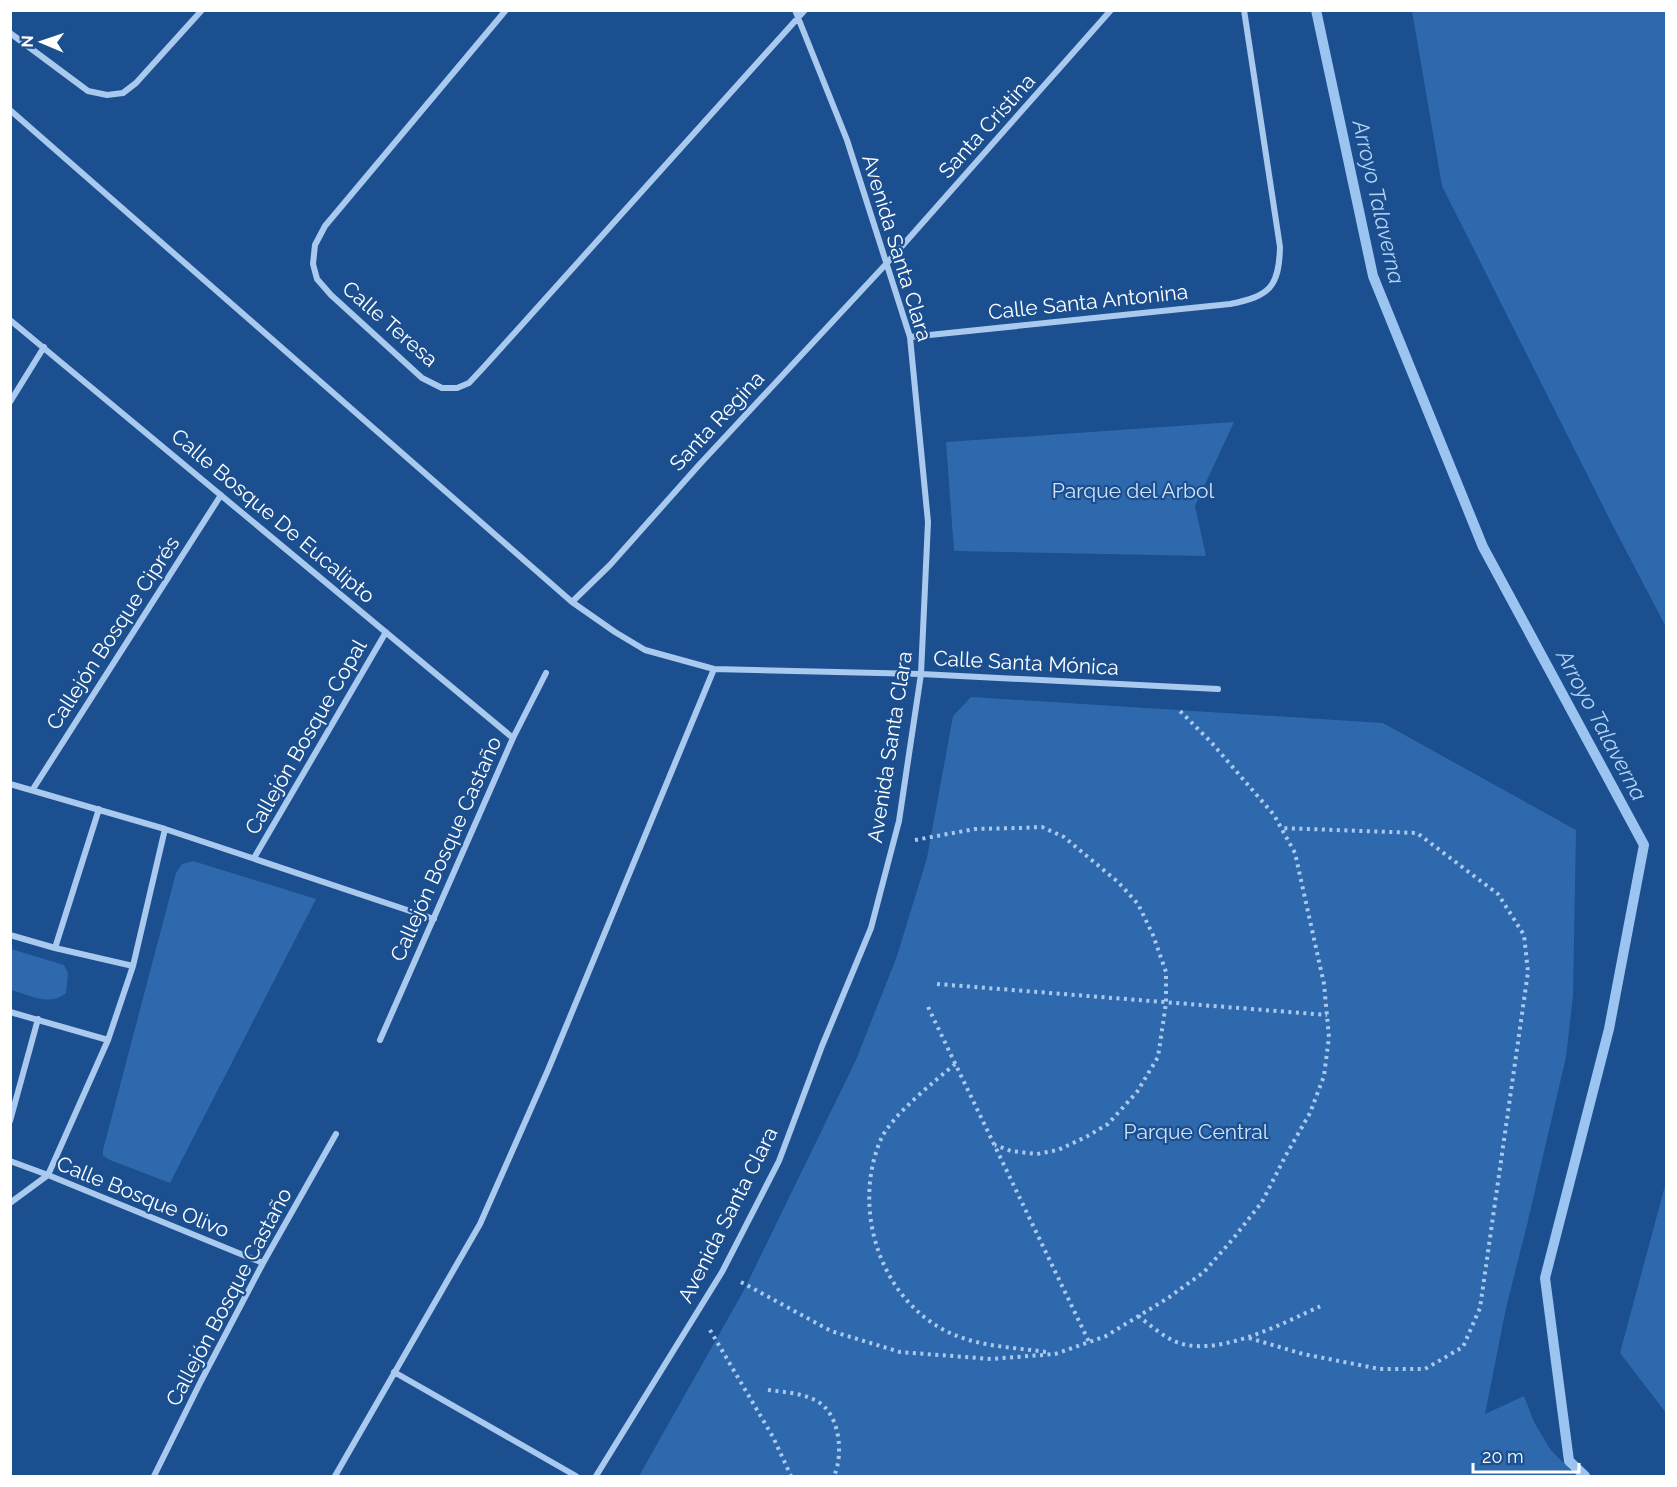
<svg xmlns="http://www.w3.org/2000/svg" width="1677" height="1487" viewBox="0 0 1677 1487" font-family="Raleway,sans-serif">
<rect width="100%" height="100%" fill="#1b4f8f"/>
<!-- green -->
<path fill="#2e69ad" d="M1412,11H1666V627L1611,522L1442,186Z
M1234,422L1195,506L1206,556L954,551L946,442Z
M971,697L1383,723L1576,830L1573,996L1566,1057L1527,1225L1506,1308L1485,1414L1524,1396L1534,1422L1550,1449L1576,1476H639L743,1292L856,1060L897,956L927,858L953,716Z
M193,861L316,899L170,1183L110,1160L103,1156V1150L176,873L182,864Z
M11,949L64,965L68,973L66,993C49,1007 30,995 11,990Z
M1666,1182V1413L1620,1353Z"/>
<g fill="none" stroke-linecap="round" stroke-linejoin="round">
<!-- stream -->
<path stroke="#9cc4f0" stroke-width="10" d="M1316,10L1373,276L1483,547L1644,845L1609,1029L1545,1278L1569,1461L1585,1476"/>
<!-- path -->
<path stroke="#a9c9ee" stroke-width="4" stroke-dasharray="3 4.5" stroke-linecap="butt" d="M915,840L975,829L1020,828L1042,827L1064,837L1118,882L1138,904L1153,935L1166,972V1003L1158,1057L1137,1092L1108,1124L1086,1137L1058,1150L1037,1154L1011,1151L995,1145
M937,984L1327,1015
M928,1007L1089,1342
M955,1064C935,1081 892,1115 881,1139C852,1206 878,1295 944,1330C976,1347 1012,1347 1046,1352
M741,1282L831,1331L900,1352L991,1359L1055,1354L1106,1336L1168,1298L1204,1272L1232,1240L1262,1202L1286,1155L1310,1113L1324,1076L1329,1037L1324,984L1295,853L1274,815L1211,742L1179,710
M1138,1316C1149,1324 1160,1334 1172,1340C1213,1361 1283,1323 1321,1306
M710,1330L773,1437L791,1476
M1249,1338L1303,1354L1380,1369H1425L1463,1347L1480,1308L1528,972L1524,935L1498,894L1417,833L1281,828
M768,1390C784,1392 801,1393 815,1400C840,1412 844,1454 834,1476"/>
<!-- minor -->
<path stroke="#a9c9ee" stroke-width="6" d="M506,10L325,226L315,245L313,264L317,279L331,295L422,378L442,388H457L469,383L483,368L805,10
M10,33L88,91L107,95L123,93L136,83L202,10
M10,110L572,602L615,632L645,650L714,669L921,674L1218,689
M10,320L513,738
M910,337L1230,304C1270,296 1279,287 1280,247L1244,10
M10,402L44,347
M572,602L610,565L699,465L887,263L1111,10
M10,784L165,829L434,919
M33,789L221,495
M254,858L386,632
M10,935L55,948L133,966
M55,948L99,809
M10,1012L108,1040
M380,1040L513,738L546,673
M10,1121L38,1019
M10,1161L48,1175L263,1263
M10,1203L48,1175L108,1040L133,966L165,829
M394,1372L576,1476
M154,1476L201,1381L263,1263L336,1134
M335,1476L480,1224L548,1070L714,669
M596,1476L722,1272L779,1161L822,1046L871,928L899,821L921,674L928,522L910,337L847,140L795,10"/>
</g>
<g text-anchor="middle" stroke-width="4.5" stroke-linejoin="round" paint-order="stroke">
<!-- street labels -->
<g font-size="21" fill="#fff" stroke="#1b4f8f">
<text transform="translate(987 126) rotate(-48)" y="7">Santa Cristina</text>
<text transform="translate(897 248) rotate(73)" y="7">Avenida Santa Clara</text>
<text transform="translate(1088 302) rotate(-6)" y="7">Calle Santa Antonina</text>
<text transform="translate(390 324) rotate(41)" y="7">Calle Teresa</text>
<text transform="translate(717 421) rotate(-47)" y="7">Santa Regina</text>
<text transform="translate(273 516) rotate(40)" y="7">Calle Bosque De Eucalipto</text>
<text transform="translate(113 633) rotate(-57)" y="7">Callejón Bosque Ciprés</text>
<text transform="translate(1026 663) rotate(3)" y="7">Calle Santa Mónica</text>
<text transform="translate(306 737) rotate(-60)" y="7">Callejón Bosque Copal</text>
<text transform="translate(890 747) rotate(-81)" y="7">Avenida Santa Clara</text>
<text transform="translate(446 849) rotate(-66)" y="7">Callejón Bosque Castaño</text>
<text transform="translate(143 1197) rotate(22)" y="7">Calle Bosque Olivo</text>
<text transform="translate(728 1215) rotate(-63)" y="7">Avenida Santa Clara</text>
<text transform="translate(229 1297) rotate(-62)" y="7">Callejón Bosque Castaño</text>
</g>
<!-- park labels -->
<g font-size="21" fill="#cfe3fa" stroke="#1b4f8f">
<text x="1133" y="498">Parque del Arbol</text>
<text x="1196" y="1139">Parque Central</text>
</g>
<!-- water labels -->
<g font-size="22" font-style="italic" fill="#b5d3f5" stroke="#1b4f8f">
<text transform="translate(1379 202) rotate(77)" y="8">Arroyo Talaverna</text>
<text transform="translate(1602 725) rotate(62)" y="8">Arroyo Talaverna</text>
</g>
</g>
<!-- border -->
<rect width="1677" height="1487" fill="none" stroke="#ffffff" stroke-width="24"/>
<!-- north arrow -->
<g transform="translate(42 42) rotate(272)" stroke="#1b4f8f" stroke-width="4.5" paint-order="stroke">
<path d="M0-4.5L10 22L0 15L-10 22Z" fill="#ffffff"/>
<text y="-9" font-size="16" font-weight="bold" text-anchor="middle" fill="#ffffff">N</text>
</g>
<!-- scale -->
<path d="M1473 1463v9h106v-9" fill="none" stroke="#ffffff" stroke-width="3"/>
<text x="1482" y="1463" font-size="18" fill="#ffffff" stroke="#1b4f8f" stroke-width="4.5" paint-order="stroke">20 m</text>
</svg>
